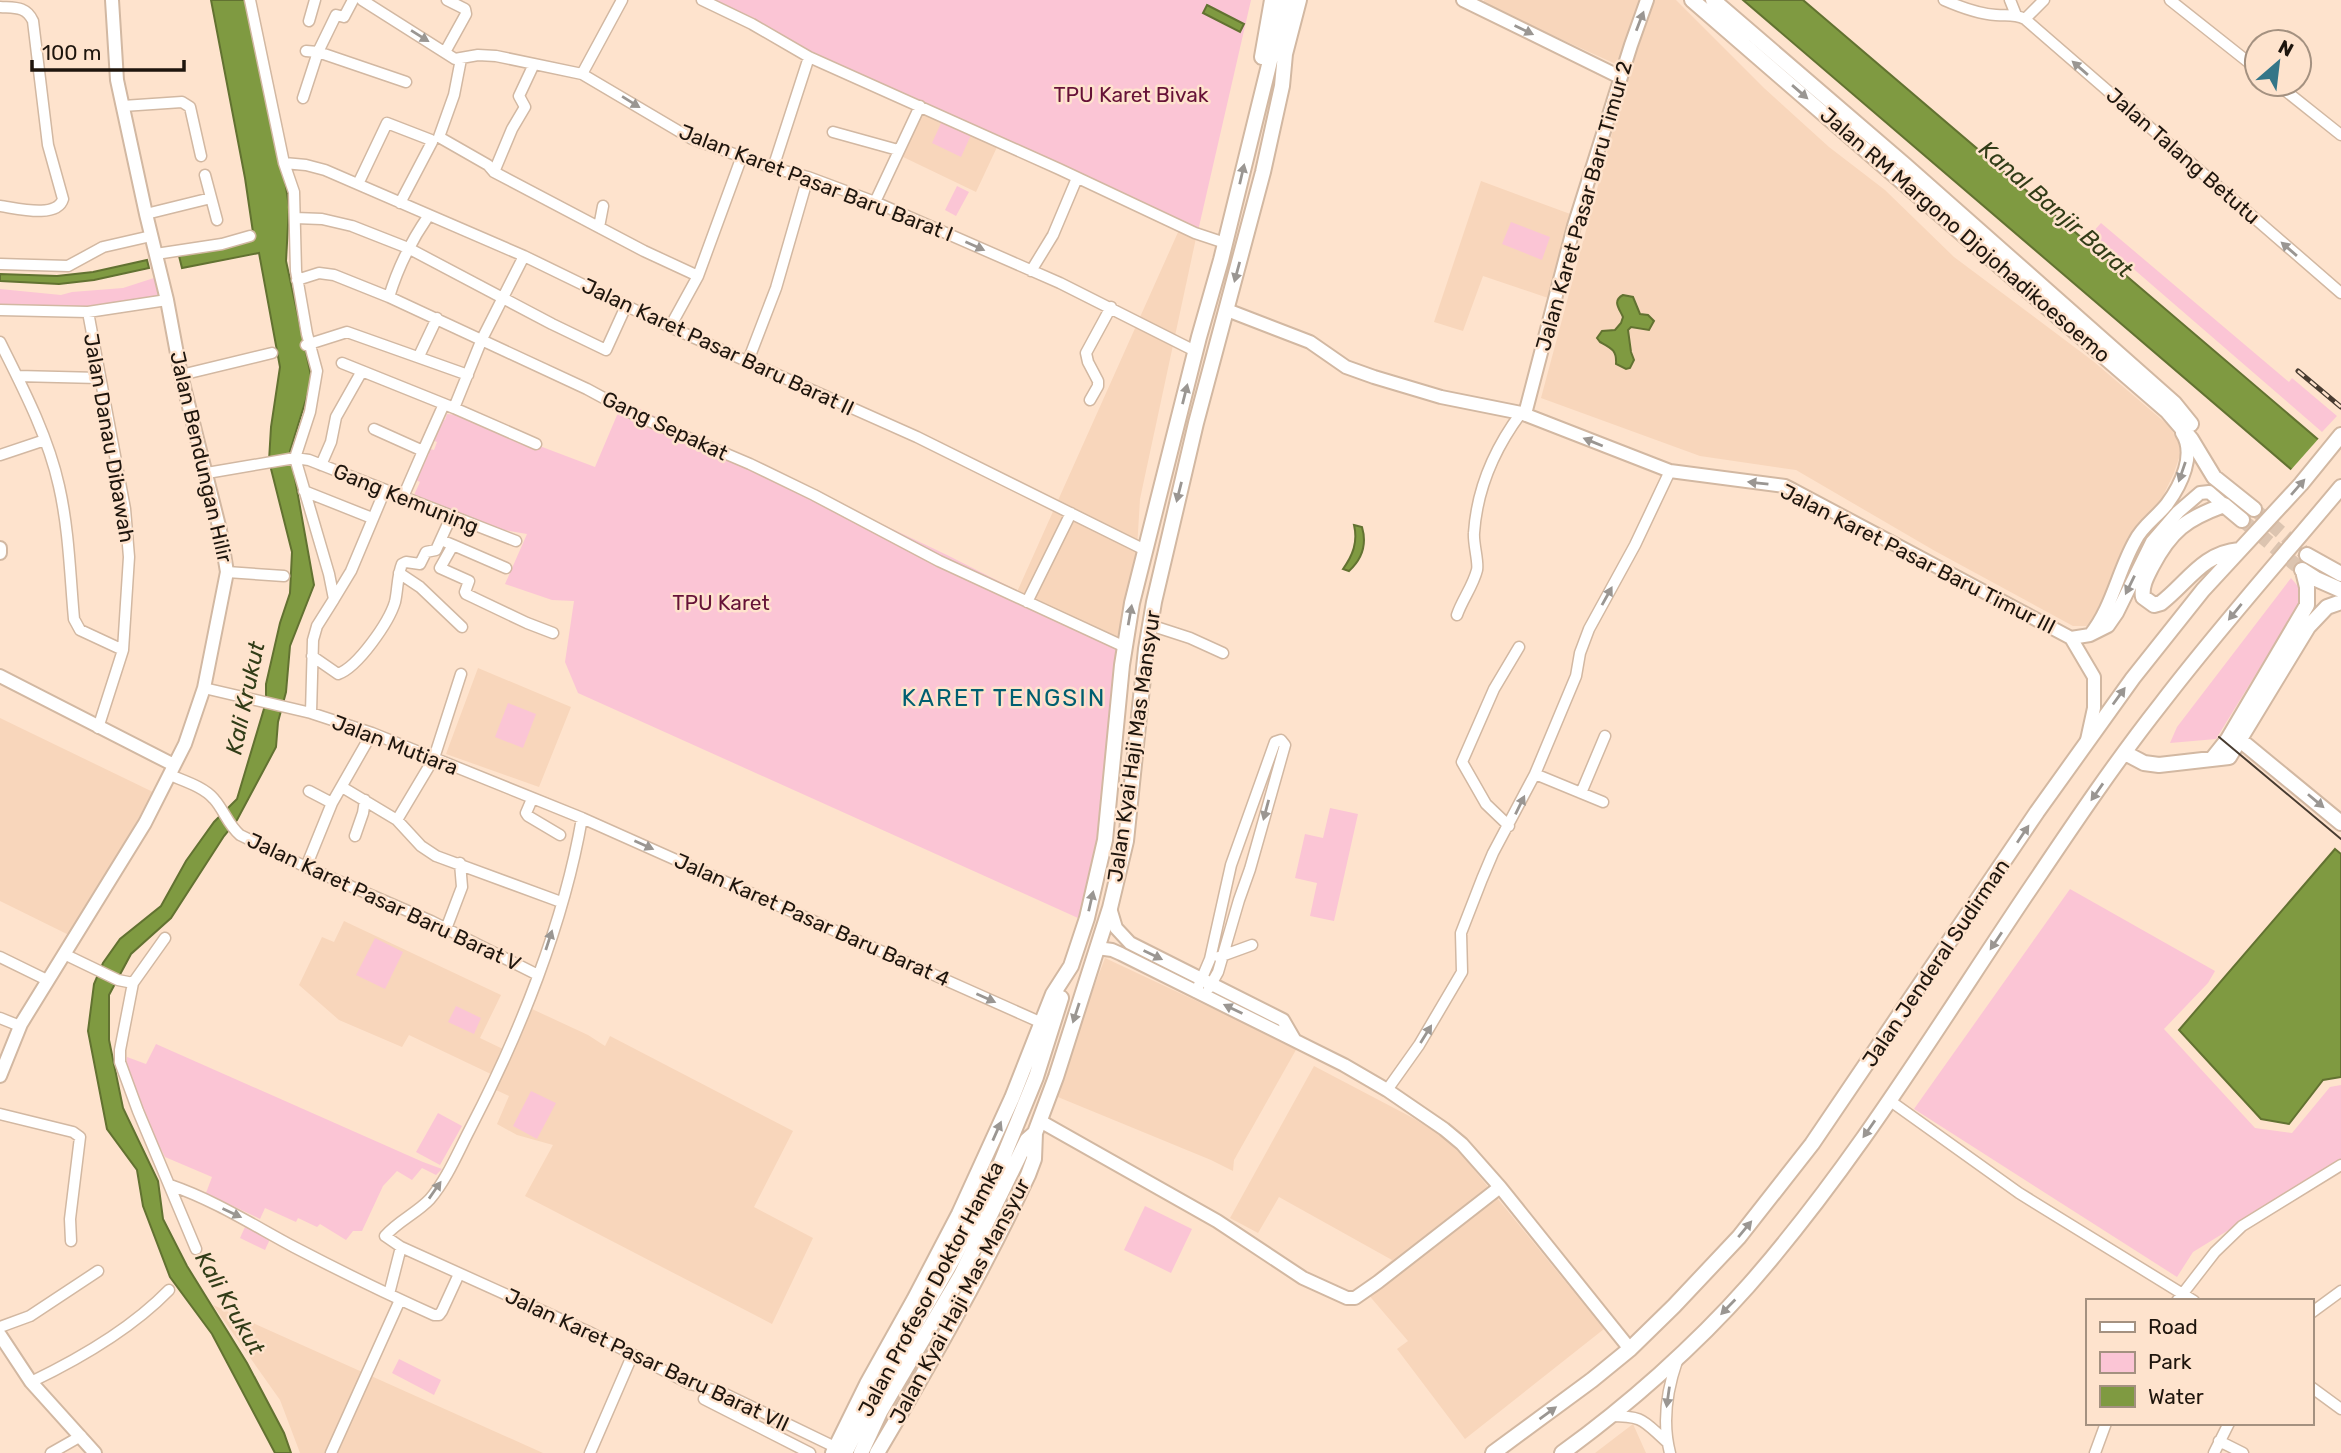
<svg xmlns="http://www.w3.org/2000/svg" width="2341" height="1453" viewBox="0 0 2341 1453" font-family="Rubik,sans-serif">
<rect width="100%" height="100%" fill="#fee3cd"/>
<!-- built -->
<path fill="#f8d6bb" d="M1484,0H1676L1764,88L1829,147L1885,190L1954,257L2093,361L2168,425L2179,441L2180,455L2174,473L2163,496L2137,533L2095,619L2087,626H2073L1935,551L1796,470L1700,456L1541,398L1629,70L1483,4Z
M921,108L998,145L976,192L899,155Z
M1481,181L1573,215L1551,299L1483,276L1463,331L1434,322Z
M1179,230L1196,238L1140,499L1131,648L1017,592Z
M478,668L571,707L539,787L446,754Z
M0,718L153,792L73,937L0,901Z
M344,921L501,995L480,1038L505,1050L493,1075L409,1035L402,1047L339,1020L299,985L322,937L334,942Z
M1105,958L1297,1048L1234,1160L1233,1171L1211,1160L1053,1095Z
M532,1009L588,1035L605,1046L610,1036L793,1131L754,1207L813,1238L772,1324L525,1196L553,1145L517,1135L497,1124L509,1096L496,1090Z
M1314,1066L1413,1118L1437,1133L1462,1155L1604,1329L1465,1439L1397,1349L1408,1341L1361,1286L1392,1260L1279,1197L1258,1233L1230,1218Z
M213,1305L543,1453H300L280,1400Z
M1633,1424L1646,1453H1595Z"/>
<!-- green -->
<path fill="#fbc5d5" d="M710,0H1251L1198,231L806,49Z
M942,121L971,135L961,157L932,143Z
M957,186L969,192L956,216L945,210Z
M1511,222L1550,237L1542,260L1502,244Z
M2101,223L2289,382L2292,378L2337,416L2322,432L2092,233Z
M154,278L159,297L96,307H0V289L61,295L72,292L123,288Z
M623,401L947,555L1131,648L1103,854L1078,918L578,693L565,662L574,601L552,600L505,584L527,534L486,527L413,497L420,482L414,479L427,448L434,450L437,442L432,440L442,419L445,420L447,414L458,415L595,467Z
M2291,578L2301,590L2299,604L2216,739L2170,743L2177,727Z
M508,703L536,714L523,748L495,737Z
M1330,808L1358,814L1334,921L1310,916L1317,883L1295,878L1305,834L1323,838Z
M2070,889L2215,971L2208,983L2164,1029L2255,1128L2292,1133L2330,1087L2341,1085V1161L2193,1252L2177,1277L1914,1109Z
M375,938L403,952L385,989L356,975Z
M456,1006L481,1018L474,1034L448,1022Z
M156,1044L423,1162L442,1169L436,1175L422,1168L412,1180L397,1171L383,1186L362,1231H353L346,1240L320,1224L317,1227L298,1218L296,1222L265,1208L260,1219L206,1193L212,1177L165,1157L135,1099L126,1066L127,1057L146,1064Z
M531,1091L556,1103L537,1139L513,1126Z
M438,1113L462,1126L440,1165L416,1152Z
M1145,1206L1192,1229L1171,1273L1124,1250Z
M245,1227L270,1239L265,1250L240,1238Z
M399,1359L441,1380L434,1395L392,1373Z"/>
<!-- water -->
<path fill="#7f9a41" stroke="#627231" stroke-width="2" d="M211,0H248L285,180L289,207L286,261L312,380L290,451L314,585L290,646L286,692L278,722L276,747L237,820L224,836L171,918L131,954L109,995V1040L123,1108L158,1181L163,1219L187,1266L247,1363L284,1433L291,1453H275L212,1334L170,1277L143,1206L137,1170L107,1129L88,1031L94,984L103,963L120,939L161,906L186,861L214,822L237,799L266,702V684L280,623L290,593L292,552L269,461L271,427L280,367L259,253L182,268L179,256L254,239L245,178Z
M1743,0H1803L2341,459V512Z
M1207,5L1244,24L1240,32L1203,13Z
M147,260L149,268L94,280L59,284L0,281V274L57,276L93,272Z
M1623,295L1633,297L1640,314L1648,315L1654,321L1649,330L1631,327L1628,330L1631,352L1634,360L1630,368L1626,369L1616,364C1617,350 1611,348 1600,342L1597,338L1602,331L1615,330L1621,323L1623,317C1619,308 1612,301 1623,295Z
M1354,525L1362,527C1367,544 1362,559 1349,571L1343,569C1353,555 1358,542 1354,525Z
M2335,849L2341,854V1077L2323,1080L2289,1124L2261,1119L2179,1030Z"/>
<!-- pier -->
<path fill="#fee3cd" d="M2320,437L2341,454V516L2289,472Z"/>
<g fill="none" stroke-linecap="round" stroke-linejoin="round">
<!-- primary-tunnel -->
<path stroke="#dcc4b0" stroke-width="14" stroke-dasharray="14 7" stroke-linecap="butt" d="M2254,509L2307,555
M2242,520L2297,566"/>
<!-- minor casing -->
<g stroke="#d2b8a2" stroke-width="13">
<path id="minor" d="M250,0L284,163L294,192L296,271L307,334L317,371L310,412L295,458L329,574L334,599L317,626L313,640L311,713
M362,0L455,59L478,55L496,56L582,74L692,139L773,168L808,177L875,202L1060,283L1195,351
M702,0L752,24L809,57L1059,169L1195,233L1225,243
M1944,0C1960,7 1979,14 1996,15C2007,16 2014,14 2025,19L2341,293
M2010,0L2016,15
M2170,0L2257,69
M0,7C15,8 26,6 33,21L48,145L63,199C57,219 16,208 0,206
M2025,19L2044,0
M309,21L315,0
M306,51L318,52L406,82
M445,52L466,14L465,9L447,0
M461,59L454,95L439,137L488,165L494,172L644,251L698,276
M582,74L622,0
M2277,84L2341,135
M303,98L318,52L336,15L344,17L353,0
M123,106L182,102L190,107L201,156
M833,132L898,150
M284,163L306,165L325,170L524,256L670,327L917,437L1145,550
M773,168L809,57
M494,172L512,129L525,107L519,96L534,64
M205,175L217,220
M358,184L387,123L431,140L432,142L400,203
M875,202L920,106
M146,214L211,198
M295,218L322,219L352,226L408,248L552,324L606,350L626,306
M599,227L603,206
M156,254L222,244L250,236
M0,264L68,266L103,247L151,236
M1031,271L1053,235L1077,178
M297,280L319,273L334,275L389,297L587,389L637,416L750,464L814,495L939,561L1125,647
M389,297C398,267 411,241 429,215
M0,310L88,312L167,300
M88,312L125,509L129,557L123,650L98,728
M670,327L698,276L742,156
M0,342C23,388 48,436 59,486C69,530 70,575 74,619L80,630L123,650
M306,345L347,332L468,375
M419,356L437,318
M748,361L776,288L808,177
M342,363L454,408L536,444
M181,375L272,353
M17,376L99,378
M1090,400L1098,386V381L1088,362L1086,353L1111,307
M454,408L482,339L524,256
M374,429L423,451L444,404
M0,455L45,440
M321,465L331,442L336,417L362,371
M207,473L295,458L309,460L516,541
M304,491L372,518
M403,497L423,451
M441,540L453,545L440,568L469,581L465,592L466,594L527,623L553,633
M453,545L506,568
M227,572L284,576
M399,573L420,587L462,627
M334,599L351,571L385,490
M1027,602L1071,513
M1457,615C1462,600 1473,586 1477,570C1479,563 1473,543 1474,533C1477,488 1495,448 1521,413
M1150,625L1190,638L1223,653
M312,656L338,674C358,667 389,622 395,602C398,589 397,576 402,564L406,562L420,564L426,552L436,550L451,517
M204,688L311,713L372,733L582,818L1042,1023
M1535,774L1603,802
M170,775C184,781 204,787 214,799C224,810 228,825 240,835L306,867L431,921L538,975
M342,787L397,820L421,846L436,856L561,902
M309,791L332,803
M1581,793L1605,736
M532,799L526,813L528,816L560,835
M582,818C564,923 519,1035 470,1129C458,1152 447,1179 430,1199C417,1213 398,1221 385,1236L401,1247L591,1333L690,1384L721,1392L835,1447
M397,820L434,758L461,674
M1509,826L1486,804L1462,762L1494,689L1519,647
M355,836L363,813L365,800
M306,867L332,803L372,733
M446,929L462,887L460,863
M165,938L133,983L120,1050V1062L138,1111L196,1249
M64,954L118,980L133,983
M0,957L47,980
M1219,957L1252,945
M1196,992L1210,959L1231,865L1275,742L1281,740L1285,745L1250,869L1239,900L1218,972L1209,988
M0,1018L20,1026
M1387,1090L1419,1045L1462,972L1461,933L1482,879L1493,853L1535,774L1576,676L1580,653L1589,629L1635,545L1670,471
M1889,1100L2019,1193L2194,1301
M0,1114L73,1132L80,1137L70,1219L71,1241
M170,1185C214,1200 253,1225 294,1247C340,1271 387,1294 434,1315H439L442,1311L459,1274
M389,1294L401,1247
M2177,1301L2215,1252L2242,1226L2341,1165
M2311,1313L2341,1291
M0,1327L30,1316L98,1271
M31,1382C79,1359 132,1328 169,1290
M2311,1387L2341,1409
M704,1399L810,1453
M1610,1416C1645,1416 1643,1421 1667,1442
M2219,1441L2243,1453
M51,1453L81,1436
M331,1453L400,1300
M590,1453L632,1356
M1670,1453C1662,1422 1667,1390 1677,1361
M2095,1453L2106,1423
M2214,1453L2229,1423"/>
</g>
<!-- tertiary casing -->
<g stroke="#d2b8a2" stroke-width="16">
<path id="tertiary" d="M1463,0L1620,77
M1227,310L1310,342L1346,367L1374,377L1441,397L1521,413L1670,471L1785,486L1793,490L2071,638L2094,677V708L2087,740
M1525,414L1574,226L1631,45L1647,0
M0,548V553
M2090,635C2112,608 2118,571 2135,541C2142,526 2157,517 2167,504C2181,485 2196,454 2182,433
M2071,638L2090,635L2108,626L2117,613L2152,542L2178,512L2200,493L2209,492L2224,505
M0,676L174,765
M1110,908L1116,928L1130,943L1283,1020L1294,1039
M1097,948L1112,950L1121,954L1344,1065L1387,1090L1444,1129L1462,1144L1500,1187L1630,1349
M0,1076L21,1024L145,823L185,744L204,688L227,572L220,530L181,375L167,300L146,214L117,80L112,0
M1040,1121L1217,1221L1303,1278L1347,1298H1355L1378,1282L1500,1187
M0,1335L31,1382L95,1453"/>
</g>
<!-- primary casing -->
<g stroke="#d2b8a2" stroke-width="18">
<path id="primary" d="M1692,0L2167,411L2191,439L2214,477L2254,509
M1713,0L1905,165L2174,403L2191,424
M1262,57L1272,0
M2239,550C2203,553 2187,583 2161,603L2154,605L2143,597C2141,586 2147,576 2152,566C2171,530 2186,519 2224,505L2242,520
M2307,555L2341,574
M2302,570L2316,579L2341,590
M2234,735L2341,823
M2125,753L2144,763L2159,765L2229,757L2308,627L2327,607L2341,602
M2212,759L2228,739L2307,605V587L2303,571
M833,1453L867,1384L914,1300L959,1214L1012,1098L1053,994L1071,966L1087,918L1105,840L1122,665L1132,603L1199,337L1221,260L1285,0
M845,1453L870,1403L953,1259L1000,1165L1036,1077L1061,998
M861,1453L880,1412L961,1275L1027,1140L1035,1133
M877,1453C931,1362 983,1271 1028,1175L1034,1159L1035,1133L1056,1077L1110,908L1126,841L1146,649L1154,602L1196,423L1263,172L1282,86L1285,54L1299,0
M1493,1453L1592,1380L1630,1349L1674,1306L1739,1237L1812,1144L2037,812L2133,678L2203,590L2301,484L2341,435
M1562,1453C1627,1406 1695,1346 1748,1286C1857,1162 1942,1019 2034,883C2075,822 2116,761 2161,704C2218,629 2281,559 2341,487"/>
</g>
<!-- minor -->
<use href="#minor" stroke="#fff" stroke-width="10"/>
<!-- tertiary -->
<use href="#tertiary" stroke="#fff" stroke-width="12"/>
<!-- primary -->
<use href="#primary" stroke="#fff" stroke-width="14"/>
<!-- tram -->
<path stroke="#483c31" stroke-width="2" d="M2219,737L2341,839"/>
<!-- rail casing -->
<g stroke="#483c31" stroke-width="5">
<path id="rail" d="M2298,371L2341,407"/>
</g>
<!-- rail -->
<use href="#rail" stroke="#fee3cd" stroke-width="2.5" stroke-dasharray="8" stroke-linecap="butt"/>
</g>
<!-- one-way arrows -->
<defs><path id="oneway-solid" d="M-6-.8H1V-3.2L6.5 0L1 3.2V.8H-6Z" transform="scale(1.75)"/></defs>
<g fill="#9a9692">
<use href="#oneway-solid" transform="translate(1640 21) rotate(-69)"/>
<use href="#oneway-solid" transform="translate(1524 30) rotate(26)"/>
<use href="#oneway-solid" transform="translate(420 36) rotate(32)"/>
<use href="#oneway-solid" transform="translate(2080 68) rotate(-139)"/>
<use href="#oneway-solid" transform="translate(1800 92) rotate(41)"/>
<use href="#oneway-solid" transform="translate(631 102) rotate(32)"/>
<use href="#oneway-solid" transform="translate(1242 174) rotate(-77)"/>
<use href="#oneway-solid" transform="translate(975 246) rotate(24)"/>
<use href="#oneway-solid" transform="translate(2289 249) rotate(-139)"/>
<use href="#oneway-solid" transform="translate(1237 272) rotate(105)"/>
<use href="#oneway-solid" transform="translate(1185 394) rotate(-76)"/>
<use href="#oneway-solid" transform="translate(1593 442) rotate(-158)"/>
<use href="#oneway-solid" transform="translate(2182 472) rotate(109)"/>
<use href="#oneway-solid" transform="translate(1758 483) rotate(-174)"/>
<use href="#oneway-solid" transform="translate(2298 487) rotate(-49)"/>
<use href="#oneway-solid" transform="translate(1179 492) rotate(104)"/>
<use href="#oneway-solid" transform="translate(2130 585) rotate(116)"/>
<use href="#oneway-solid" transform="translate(1607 596) rotate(-61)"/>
<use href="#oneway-solid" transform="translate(2235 612) rotate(129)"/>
<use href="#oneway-solid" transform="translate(1130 615) rotate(-80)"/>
<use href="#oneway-solid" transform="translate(2119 696) rotate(-54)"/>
<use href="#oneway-solid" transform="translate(2097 792) rotate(125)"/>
<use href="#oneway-solid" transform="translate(2316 801) rotate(40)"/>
<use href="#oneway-solid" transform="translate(1520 805) rotate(-64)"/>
<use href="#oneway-solid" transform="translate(1266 810) rotate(105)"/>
<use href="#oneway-solid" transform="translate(2023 834) rotate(-56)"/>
<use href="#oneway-solid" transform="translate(644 845) rotate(24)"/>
<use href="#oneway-solid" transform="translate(1091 901) rotate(-77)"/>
<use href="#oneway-solid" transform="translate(549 940) rotate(-72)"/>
<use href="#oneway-solid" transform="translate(1996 941) rotate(124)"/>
<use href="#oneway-solid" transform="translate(1153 955) rotate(26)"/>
<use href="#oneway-solid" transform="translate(986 998) rotate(24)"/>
<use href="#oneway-solid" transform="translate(1233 1009) rotate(-154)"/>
<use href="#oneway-solid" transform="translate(1076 1013) rotate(108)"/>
<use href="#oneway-solid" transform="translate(1426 1034) rotate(-58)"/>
<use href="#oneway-solid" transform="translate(1869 1129) rotate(125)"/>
<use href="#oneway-solid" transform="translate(997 1131) rotate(-66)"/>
<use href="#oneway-solid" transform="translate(435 1190) rotate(-55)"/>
<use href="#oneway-solid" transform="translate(232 1213) rotate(25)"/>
<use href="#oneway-solid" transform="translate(1745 1229) rotate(-50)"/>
<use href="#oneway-solid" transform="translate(1728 1307) rotate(134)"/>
<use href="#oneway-solid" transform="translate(1668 1397) rotate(98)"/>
<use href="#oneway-solid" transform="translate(1548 1413) rotate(-36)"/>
</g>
<g text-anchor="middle" stroke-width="5" stroke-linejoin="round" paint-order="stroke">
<!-- park labels -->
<g font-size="21" fill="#661237" stroke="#fee3cd">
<text x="1131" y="102">TPU Karet Bivak</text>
<text x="721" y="610">TPU Karet</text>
</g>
<!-- street labels -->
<g font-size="21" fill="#1e150d" stroke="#fee3cd">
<text transform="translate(2183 156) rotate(41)" y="7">Jalan Talang Betutu</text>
<text transform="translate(816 183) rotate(21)" y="7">Jalan Karet Pasar Baru Barat I</text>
<text transform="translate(1584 206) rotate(-74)" y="7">Jalan Karet Pasar Baru Timur 2</text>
<text transform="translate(1965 235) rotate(41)" y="7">Jalan RM Margono Djojohadikoesoemo</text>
<text transform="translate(718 347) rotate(25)" y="7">Jalan Karet Pasar Baru Barat II</text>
<text transform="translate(665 426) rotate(25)" y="7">Gang Sepakat</text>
<text transform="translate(109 438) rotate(80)" y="7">Jalan Danau Dibawah</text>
<text transform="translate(201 457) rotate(77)" y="7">Jalan Bendungan Hilir</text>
<text transform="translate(406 499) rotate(22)" y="7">Gang Kemuning</text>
<text transform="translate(1918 559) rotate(27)" y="7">Jalan Karet Pasar Baru Timur III</text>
<text transform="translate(395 745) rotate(21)" y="7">Jalan Mutiara</text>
<text transform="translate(1134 746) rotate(-82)" y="7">Jalan Kyai Haji Mas Mansyur</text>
<text transform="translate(384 902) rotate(25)" y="7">Jalan Karet Pasar Baru Barat V</text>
<text transform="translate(812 920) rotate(24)" y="7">Jalan Karet Pasar Baru Barat 4</text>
<text transform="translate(1936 963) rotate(-56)" y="7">Jalan Jenderal Sudirman</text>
<text transform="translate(931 1289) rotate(-62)" y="7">Jalan Profesor Doktor Hamka</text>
<text transform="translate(960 1301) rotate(-62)" y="7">Jalan Kyai Haji Mas Mansyur</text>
<text transform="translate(647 1360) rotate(25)" y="7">Jalan Karet Pasar Baru Barat VII</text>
</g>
<!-- water labels -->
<g font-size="23" font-style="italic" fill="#313c17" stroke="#fee3cd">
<text transform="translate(2056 209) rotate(41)" y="8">Kanal Banjir Barat</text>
<text transform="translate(245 698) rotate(-78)" y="8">Kali Krukut</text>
<text transform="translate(230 1303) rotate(60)" y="8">Kali Krukut</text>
</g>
<!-- quarter labels -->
<g font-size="24" letter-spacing="2" fill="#005f71" stroke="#fee3cd">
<text x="1004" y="706">KARET TENGSIN</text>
</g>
</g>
<!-- legend -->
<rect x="2086" y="1299" width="228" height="126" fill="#fee3cd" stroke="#a49180" stroke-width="2"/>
<rect x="2100" y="1322" width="35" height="10" fill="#ffffff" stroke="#a49180" stroke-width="2"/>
<text x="2148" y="1334" font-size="21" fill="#1e150d">Road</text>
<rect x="2100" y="1352" width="35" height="21" fill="#fbc5d5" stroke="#a49180" stroke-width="2"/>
<text x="2148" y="1369" font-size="21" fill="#1e150d">Park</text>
<rect x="2100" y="1386" width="35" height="21" fill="#7f9a41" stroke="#a49180" stroke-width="2"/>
<text x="2148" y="1404" font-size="21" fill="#1e150d">Water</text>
<!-- north arrow -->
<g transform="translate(2278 63) rotate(28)"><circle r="33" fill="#fee3cd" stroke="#a49180" stroke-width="2"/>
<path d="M0-5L12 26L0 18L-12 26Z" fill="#347688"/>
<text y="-10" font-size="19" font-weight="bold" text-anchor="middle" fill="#1e150d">N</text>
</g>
<!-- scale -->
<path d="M32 60v10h152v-10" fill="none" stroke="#1e150d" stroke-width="3.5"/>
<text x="42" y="60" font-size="21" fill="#1e150d" stroke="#fee3cd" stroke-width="5" paint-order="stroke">100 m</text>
</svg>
